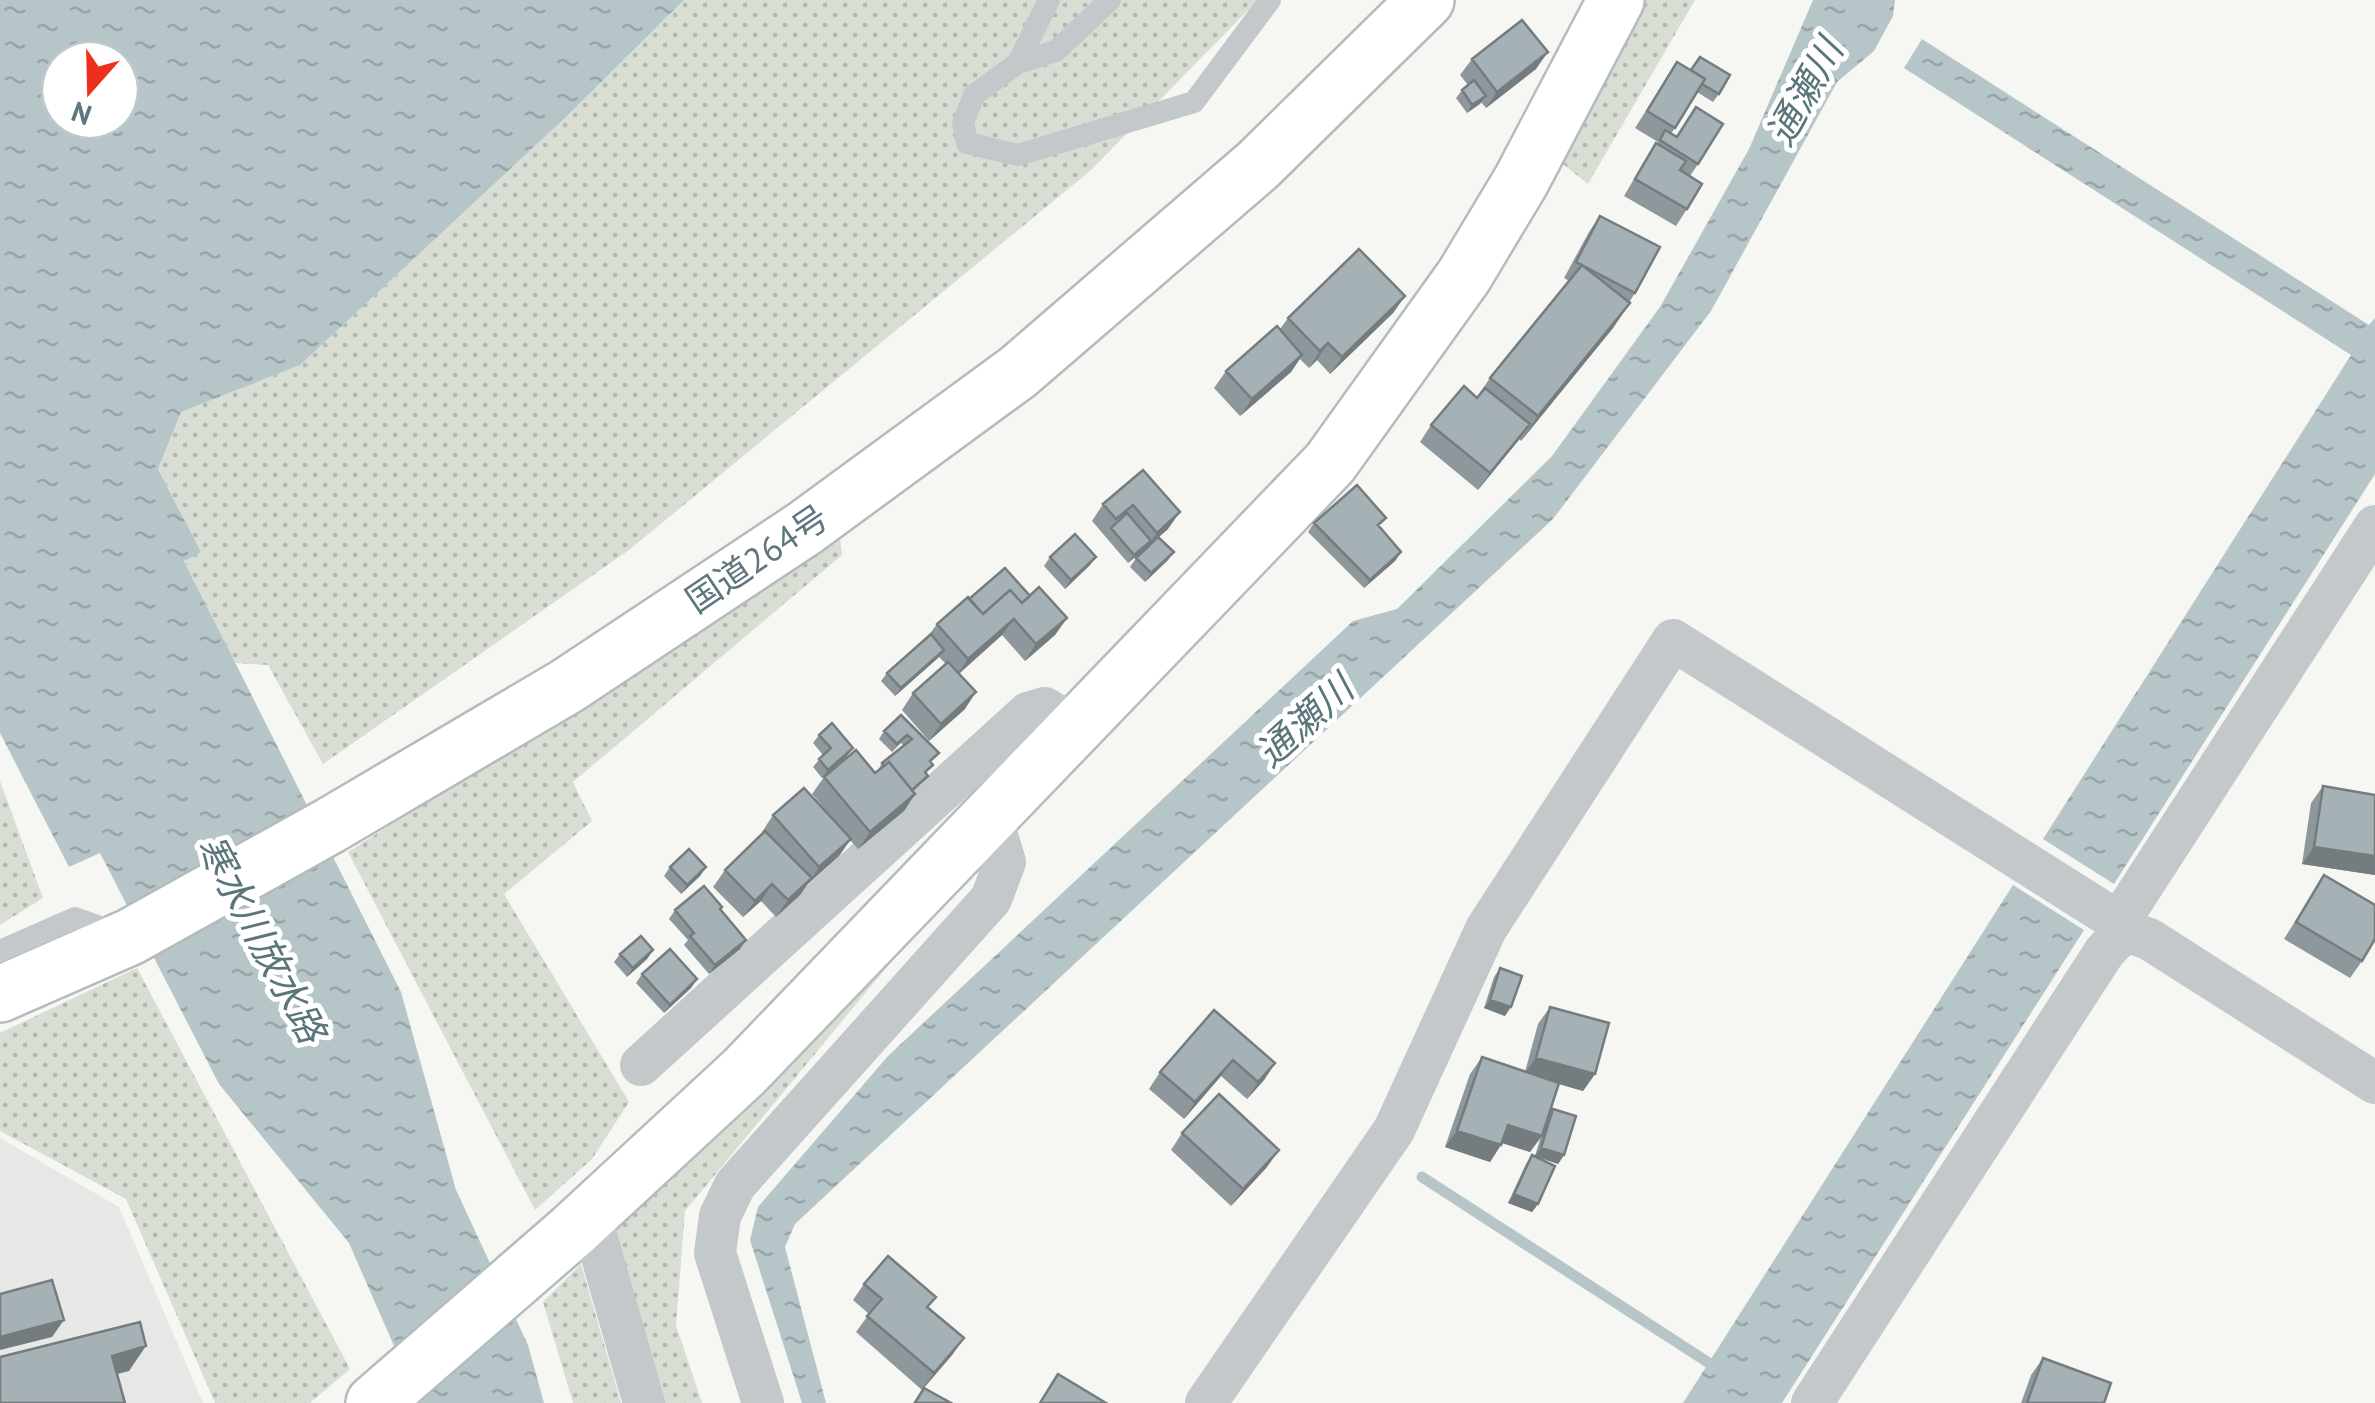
<svg xmlns="http://www.w3.org/2000/svg" width="2375" height="1403" viewBox="0 0 2375 1403" font-family="'PT Sans','Noto Sans JP',sans-serif">
<defs>
<pattern id="grass-dots" width="8" height="8" patternUnits="userSpaceOnUse" patternTransform="scale(2.5)"><rect width="8" height="8" fill="#d8ded3"/><path d="M2 2h.1M6 6h.1" fill="none" stroke="#b2b9b0" stroke-width="1.8" stroke-linecap="round"/></pattern>
<pattern id="water-ripples" width="26" height="14" patternUnits="userSpaceOnUse" patternTransform="scale(2.5)"><rect width="26" height="14" fill="#b6c6c8"/><path d="M2 4q2-2 4 0t4 0M15 11q2-2 4 0t4 0" fill="none" stroke="#97a5a8"/></pattern>
</defs>
<rect width="100%" height="100%" fill="#f6f6f2"/>
<!-- built -->
<path fill="#e7e7e6" d="M0,1138L119,1207L203,1403H0Z"/>
<!-- grass -->
<path fill="url(#grass-dots)" d="M684,0H1258L1091,170L629,550L323,764L268,665L235,663L184,560L201,552L158,469L181,412L300,365L566,117Z
M1642,0H1695L1588,184L1559,161Z
M840,538L842,555L573,782L592,821L504,894L629,1102L592,1159L535,1210L348,852Z
M0,781L43,898L0,925Z
M944,898L685,1211L676,1325L702,1403H661L611,1227Z
M137,968L350,1369L310,1403H215L126,1199L0,1131V1033Z
M581,1264L621,1403H573L543,1302Z"/>
<!-- water -->
<path fill="url(#water-ripples)" fill-rule="evenodd" d="M0,0H684L566,117L300,365L181,412L158,469L201,552L184,561L401,992L456,1190L528,1345L544,1403H419L349,1243L219,1084L100,853L69,867L0,733ZM60,60H120V120H60Z
M1813,0H1895L1893,16L1874,51L1837,82L1711,311L1553,519L795,1224L785,1247L826,1403H802L750,1240L758,1207L888,1056L1353,621L1397,609L1552,456L1660,307L1749,149Z
M1922,39L2369,325L2375,318V474L2114,884L2043,839L2351,355L1904,68Z
M2013,885L2084,930L1782,1403H1683Z"/>
<g fill="none" stroke-linecap="round" stroke-linejoin="round">
<!-- stream -->
<path stroke="#b6c6c8" stroke-width="11" d="M1422,1177L1709,1363"/>
<!-- secondary casing -->
<g stroke="#b5bcbf" stroke-width="60">
<path id="secondary" d="M374,1403L572,1231L744,1072L1330,463L1464,276L1521,181L1616,0"/>
</g>
<!-- highway casing -->
<g stroke="#b5babc" stroke-width="60">
<path id="highway" d="M0,994L130,937L331,825L567,686L805,528L1018,372L1258,165L1426,0"/>
</g>
<!-- lane -->
<path stroke="#c3c8ca" stroke-width="22" d="M1110,0L1056,51L1018,63L974,95L963,123L967,143L1018,155L1194,102L1270,0
M1018,63L1049,0
M0,951L75,918L117,933"/>
<!-- street -->
<path stroke="#c3c8ca" stroke-width="42" d="M641,1065L1028,713L1045,708L1074,726
M590,1215L644,1403
M763,1403L715,1253L720,1216L735,1185L991,899L1005,862L990,813
M1206,1403L1394,1130L1486,929L1673,640L2111,917L2125,931L2149,939L2375,1083
M1812,1403L2105,951L2125,931L2128,908L2375,526"/>
<!-- secondary -->
<use href="#secondary" stroke="#fff" stroke-width="55"/>
<!-- highway -->
<use href="#highway" stroke="#fff" stroke-width="55"/>
</g>
<!-- wall -->
<path fill="#8e989c" d="M1472,59L1536,69L1486,108L1481,102L1467,113L1456,98L1462,90L1468,85L1460,75Z
M1677,62L1719,94L1713,102L1697,92L1671,134L1676,137L1696,107L1698,164L1690,176L1687,209L1676,226L1624,196L1645,160L1658,142L1635,128Z
M1600,216L1635,293L1613,328L1521,441L1519,439L1478,490L1420,442L1431,425L1477,397L1490,378L1569,281L1564,278L1589,232Z
M1405,296L1393,313L1330,374L1317,360L1309,368L1300,359L1291,372L1240,416L1214,388L1226,371L1280,329L1288,318Z
M1143,470L1168,529L1159,537L1168,560L1145,582L1130,567L1136,558L1154,541L1128,563L1092,521L1103,504Z
M1314,523L1379,527L1401,552L1395,561L1364,588L1308,532Z
M1050,557L1090,565L1065,589L1044,566Z
M1030,596L1067,618L1055,635L1025,661L1002,635L959,674L965,709L929,741L902,710L913,693L946,664L939,657L895,696L881,681L887,673L929,635L937,624L969,599Z
M901,715L931,763L926,774L928,776L913,792L915,794L904,811L858,849L850,840L839,856L807,884L800,895L776,917L761,901L743,917L713,887L725,870L763,834L762,832L773,815L843,831L812,794L824,777L877,772L882,763L904,746L901,743L892,752L879,739L884,731Z
M819,735L847,756L822,778L813,767L823,755L813,743Z
M2323,786L2375,795V875L2302,864L2311,803Z
M670,867H706L700,876L681,894L664,876Z
M2324,875L2362,961L2350,978L2284,939Z
M675,910H721L740,949L709,974L684,945L688,940L669,919Z
M653,950L647,959L627,977L614,962L620,954Z
M1500,968L1505,1016L1484,1008L1494,977Z
M642,974L697,979L691,988L664,1013L636,983Z
M1550,1007L1595,1074L1583,1091L1559,1084L1548,1116L1553,1109L1564,1155L1558,1164L1535,1156L1541,1136L1530,1152L1502,1143L1490,1162L1445,1147L1470,1074L1482,1057L1525,1072L1538,1024Z
M1214,1010L1275,1063L1264,1080L1247,1099L1221,1076L1184,1119L1149,1089L1160,1072Z
M1182,1133L1267,1167L1231,1206L1171,1150Z
M1532,1155L1538,1204L1532,1212L1508,1203L1526,1164Z
M864,1284L928,1308L964,1338L952,1355L924,1388L951,1403H913L922,1390L856,1332L869,1314L853,1300Z
M2043,1358L2104,1403H2021L2031,1375Z"/>
<!-- shaded-wall -->
<path fill="#747c7f" d="M1548,52L1536,69L1486,108L1497,92Z
M1486,96L1480,104L1467,113L1472,105Z
M1405,296L1393,313L1330,374L1342,357Z
M1630,303L1613,328L1521,441L1538,416Z
M1328,343L1317,360L1309,368L1320,351Z
M1302,355L1291,372L1240,416L1252,399Z
M1530,424L1518,441L1478,490L1490,473Z
M1180,512L1168,529L1128,563L1134,555L1151,541L1157,533Z
M1174,552L1168,560L1145,582L1151,573Z
M1401,552L1395,561L1364,588L1370,580Z
M1096,557L1090,565L1065,589L1071,580Z
M1067,618L1055,635L1025,661L1036,644Z
M1014,619L1002,635L956,676L968,659Z
M944,650L938,658L895,696L901,688Z
M976,692L965,709L929,741L941,724Z
M853,748L847,756L822,778L828,770Z
M915,794L904,811L858,849L870,832Z
M851,839L839,856L808,884L819,867Z
M2314,847L2375,856V875L2302,864Z
M706,867L700,876L681,894L687,885Z
M812,878L800,895L776,917L788,900Z
M772,884L761,901L743,917L755,901Z
M746,940L740,949L709,974L715,965Z
M653,950L647,959L627,977L633,968Z
M697,979L691,988L664,1013L670,1005Z
M1490,1000L1511,1007L1505,1016L1484,1008Z
M1536,1058L1595,1074L1583,1091L1524,1074Z
M1233,1060L1221,1076L1184,1119L1195,1102Z
M1275,1063L1264,1080L1247,1099L1258,1082Z
M1508,1125L1542,1136L1530,1152L1496,1141Z
M1457,1131L1501,1145L1490,1162L1445,1147Z
M1541,1148L1564,1155L1558,1164L1535,1156Z
M1279,1150L1267,1167L1231,1206L1243,1189Z
M1514,1194L1538,1204L1532,1212L1508,1203Z
M64,1320L52,1337L0,1350V1337Z
M964,1338L952,1355L922,1390L934,1373Z
M146,1346L129,1371L95,1380L112,1356Z"/>
<!-- building -->
<path fill="#a5b1b5" stroke="#747c7f" stroke-width="2.5" d="M1522,20L1548,52L1497,92L1472,59Z
M1700,57L1730,75L1719,94L1702,84L1705,79L1691,70Z
M1677,62L1705,79L1675,128L1647,111Z
M1474,80L1486,96L1472,105L1462,90Z
M1696,107L1723,124L1698,164L1660,140L1665,130L1677,137Z
M1656,143L1686,161L1680,170L1702,184L1687,209L1635,179Z
M1600,216L1660,247L1635,293L1576,262Z
M1359,249L1405,296L1342,357L1328,343L1320,351L1288,318Z
M1582,265L1630,303L1538,416L1490,378Z
M1277,326L1302,355L1252,399L1226,371Z
M1464,386L1477,398L1485,388L1530,424L1490,473L1431,425Z
M1143,470L1180,512L1157,533L1133,505L1116,519L1103,504Z
M1357,485L1386,518L1378,525L1401,552L1370,580L1314,523Z
M1127,513L1151,541L1134,555L1111,528Z
M1075,534L1096,557L1071,580L1050,557Z
M1158,537L1174,552L1151,573L1136,558Z
M1005,568L1030,596L1022,603L1010,590L983,614L969,599Z
M1039,587L1067,618L1036,644L1014,619L968,659L937,624L968,597L983,614L1010,590L1022,603Z
M931,634L944,650L901,688L887,673Z
M948,662L976,692L941,724L913,693Z
M901,715L939,753L930,761L933,765L925,772L928,776L912,790L889,762L884,766L882,763L912,739L907,735L897,744L884,731Z
M832,723L853,748L828,770L819,759L831,748L819,735Z
M856,750L875,773L889,762L915,794L870,832L824,777Z
M2323,786L2375,795V856L2314,847Z
M804,788L851,839L819,867L773,815Z
M765,831L812,878L788,900L772,884L755,901L725,870Z
M689,849L706,867L687,885L670,867Z
M2324,875L2375,905V939L2362,961L2296,922Z
M704,886L722,907L720,909L746,940L715,965L690,936L694,933L675,910Z
M641,936L653,950L633,968L620,954Z
M670,949L697,979L670,1005L642,974Z
M1500,968L1522,976L1511,1007L1490,1000Z
M1550,1007L1609,1023L1595,1074L1536,1058Z
M1214,1010L1275,1063L1258,1082L1233,1060L1195,1102L1160,1072Z
M1482,1057L1559,1083L1542,1136L1508,1125L1501,1145L1457,1131Z
M1219,1094L1279,1150L1243,1189L1182,1133Z
M1553,1109L1576,1116L1564,1155L1541,1148Z
M1532,1155L1555,1166L1538,1204L1514,1194Z
M888,1256L936,1297L927,1307L964,1338L934,1373L867,1316L882,1299L864,1284Z
M52,1280L64,1320L0,1337V1294Z
M140,1322L146,1346L112,1356L125,1403H0V1357Z
M2043,1358L2111,1383L2104,1403H2027Z
M1058,1374L1106,1403H1040Z
M924,1388L951,1403H915Z"/>
<g text-anchor="middle" stroke-width="10" stroke-linejoin="round" paint-order="stroke">
<!-- street labels -->
<g font-size="35" fill="#5f767f" stroke="#fff">
<text transform="translate(757 559) rotate(-34)" y="12">国道264号</text>
</g>
<!-- water labels -->
<g font-size="38" font-style="italic" fill="#5a767b" stroke="#fff">
<text transform="translate(1805 92) rotate(-61)" y="13">通瀬川</text>
<text transform="translate(1305 721) rotate(-42)" y="13">通瀬川</text>
<text transform="translate(261 939) rotate(62)" y="13">寒水川放水路</text>
</g>
</g>
<!-- north arrow -->
<g transform="translate(90 90) rotate(200)"><circle r="48" fill="#ffffff" stroke="#bfc8cc" stroke-width="2.5"/>
<path d="M0-8L18 38L0 25L-18 38Z" fill="#ed301b"/>
<text y="-15" font-size="28" font-weight="bold" text-anchor="middle" fill="#5f767f">N</text>
</g>
</svg>
